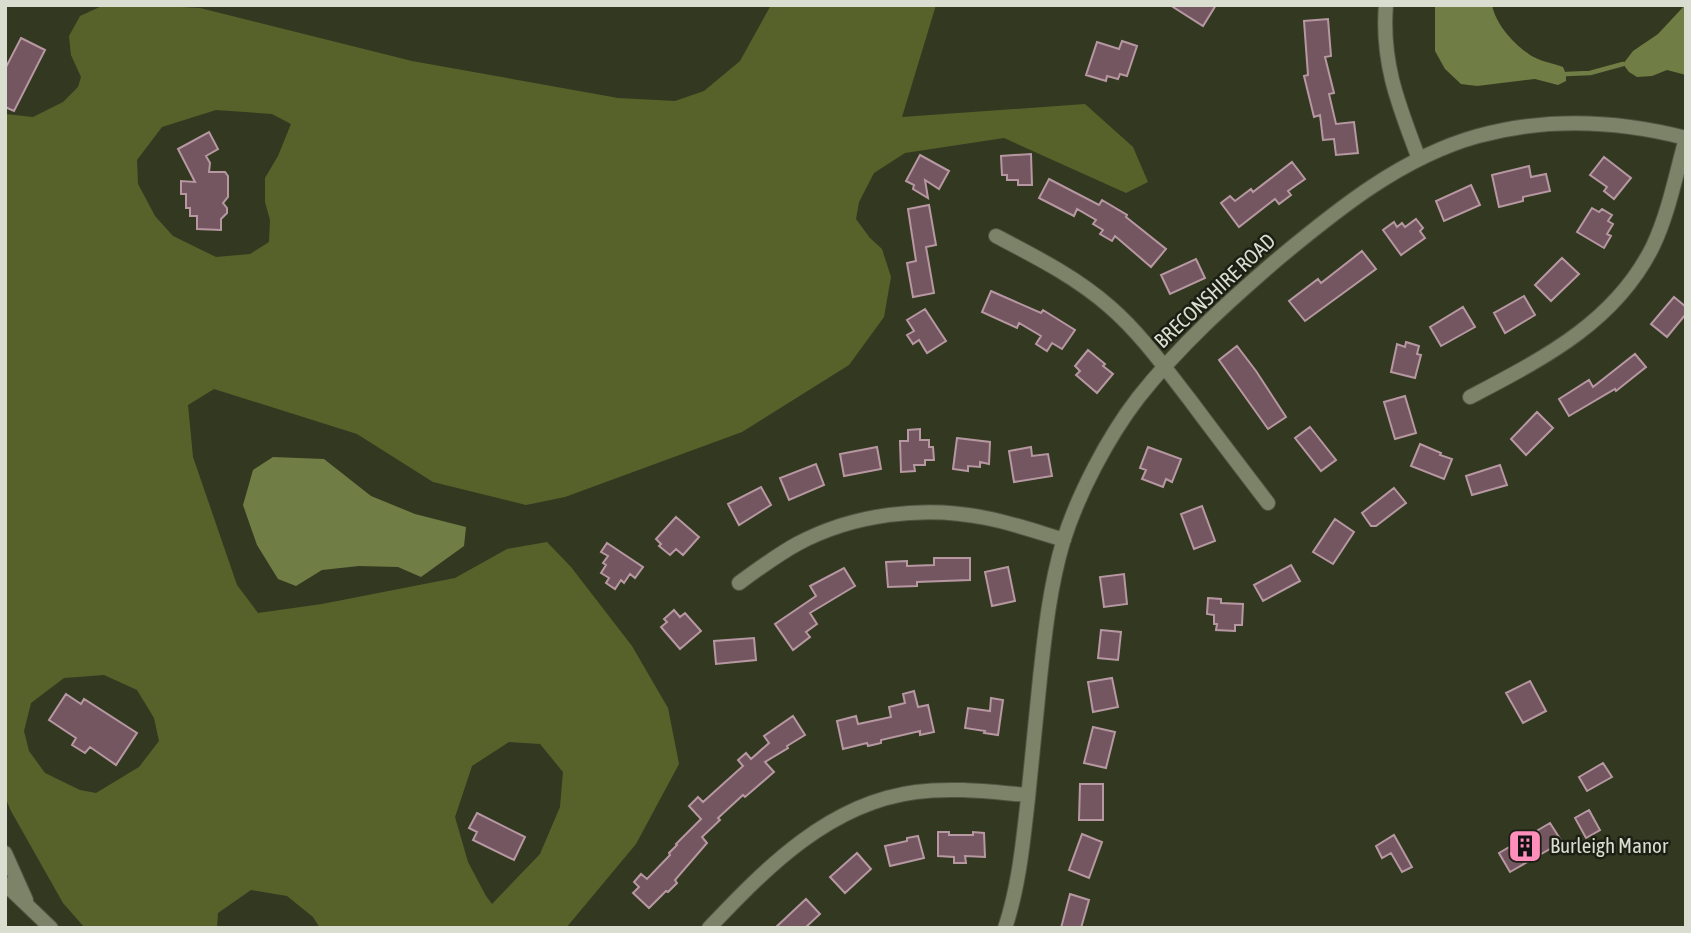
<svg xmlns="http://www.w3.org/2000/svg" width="1691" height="933" viewBox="0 0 1691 933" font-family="'Asap Condensed',sans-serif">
<rect width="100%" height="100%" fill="#333921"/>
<!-- forest -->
<path fill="#56622a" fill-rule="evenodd" d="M104,5H145L200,8L412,61L618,98L675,101L704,91L740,61L771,5H936L902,117L1085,104L1133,147L1148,182L1126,193L1004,138L905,153L874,173L859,202L856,219L870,238L882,249L891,277L884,317L849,365L742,432L565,497L526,505L433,482L357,434L214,389L188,405L193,457L237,585L258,613L322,604L455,578L507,549L547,542L571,567L632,646L668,708L679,764L636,844L566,928H320L313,917L287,896L251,890L218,913L217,928H85L63,903L11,811L5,797V114L33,117L63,102L78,87L81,77L71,55L69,36L80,16ZM216,110L272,114L291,124L278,156L265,178V202L270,220L269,242L250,254L216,257L173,236L155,216L138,184L137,160L162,127ZM104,675L137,690L154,718L159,741L139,767L96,793L80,790L45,773L29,751L24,731L31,703L64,678ZM509,742L540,744L563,772L560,807L540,854L492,904L486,896L468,862L455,817L472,766Z"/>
<!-- water -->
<path fill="#707d45" d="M1435,5H1492C1496,25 1514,44 1530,55C1539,61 1552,63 1563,67L1566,74V81L1558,85L1535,79L1477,86L1461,84L1445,69L1435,51Z
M1685,5L1686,75L1667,70L1652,76L1637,77L1629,72L1623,64L1633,51L1658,34Z
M273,457L324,459L371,496L415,514L466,527L464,546L421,577L398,567L359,566L322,570L296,586L278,579L257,545L243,505L253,470Z"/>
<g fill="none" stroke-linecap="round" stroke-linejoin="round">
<!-- stream -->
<path stroke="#707d45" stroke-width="4.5" d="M1566,74L1590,73L1623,64"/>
</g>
<!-- building -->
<path fill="#735660" stroke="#b798a2" stroke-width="2" d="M1170,5H1216L1203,26Z
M1328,19L1331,56L1325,57L1334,93L1329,94L1336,124L1354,122L1358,153L1336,155L1334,139L1323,140L1320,115L1314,117L1304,76L1308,75L1304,21Z
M21,38L45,50L14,111L5,107V69Z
M1122,41L1137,46L1127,76L1120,74L1118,79L1107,76L1106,81L1086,75L1097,42L1119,49Z
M209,132L218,149L206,156L210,163L209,172H225L228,176V197L223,203L227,208V213L221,219V230L197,229V216H190V208H186V194H181V181L195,182L178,149Z
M1031,154L1032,185H1018V180H1007V175H1002L1001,156Z
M920,155L949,171L939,189L925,180L928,198L913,189L914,185L906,181Z
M1604,157L1631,178L1614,199L1604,191L1607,187L1590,175Z
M1292,162L1305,179L1288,191L1291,195L1279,204L1275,199L1239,227L1221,203L1230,196L1235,201L1251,189L1253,192Z
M1529,166L1531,177L1546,174L1550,191L1523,197V201L1499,207L1492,175Z
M1049,179L1099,205L1102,200L1127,215L1126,217L1166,249L1151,267L1115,236L1112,241L1100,234L1103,230L1093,224L1096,220L1077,209L1074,216L1039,198Z
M1471,185L1480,205L1444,221L1436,201Z
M929,205L936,245L926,247L934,293L913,297L907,263L916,261L908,209Z
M1592,208L1599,212L1602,209L1612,215L1608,221L1613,224L1607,234L1611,236L1604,248L1577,232Z
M1416,219L1423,228L1420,231L1425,238L1401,255L1383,230L1394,222L1397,227L1402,223L1405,227Z
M1362,251L1376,269L1305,321L1289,301L1318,279L1321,283Z
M1562,258L1579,274L1551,301L1535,285Z
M1196,259L1205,278L1170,294L1161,275Z
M991,291L1041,313L1043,310L1075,330L1062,349L1052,343L1047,351L1036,344L1041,336L1019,323L1017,328L982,312Z
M1524,296L1535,315L1505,333L1494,313Z
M1674,297L1686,307V314L1667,337L1651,324Z
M1463,307L1475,327L1441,346L1430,327Z
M925,309L946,341L927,353L919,340L913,344L907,335L914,331L907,320Z
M1406,342L1419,346L1417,354L1421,355L1415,378L1391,372L1397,344L1405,347Z
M1237,346L1256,371L1286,417L1268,429L1219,360Z
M1088,350L1105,364L1103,366L1113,374L1097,393L1076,375L1080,371L1075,366Z
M1635,354L1646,367L1616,391L1615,389L1569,416L1559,399L1589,380L1593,387Z
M1405,396L1416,433L1395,439L1384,402Z
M1537,412L1553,428L1526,455L1511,439Z
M1310,427L1336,460L1321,471L1295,438Z
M920,429V440H929V447H933L934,460H925V465H914L915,471L901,472L900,441H908V430Z
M957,438L990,442L989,464L980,462V467L968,466V471L953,469Z
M1420,444L1441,453L1440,455L1452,459L1444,479L1411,466Z
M877,447L881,469L844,476L840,454Z
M1031,447L1032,456L1048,454L1052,476L1014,482L1009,451Z
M1148,447L1181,459L1172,482L1166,479L1163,487L1142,479L1146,470L1140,468Z
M816,464L824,485L789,500L780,478Z
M1500,465L1507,485L1472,495L1466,476Z
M761,487L771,505L739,525L728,504Z
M1394,488L1406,503L1376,526H1371L1362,513Z
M1202,506L1215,541L1194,549L1181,514Z
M676,517L699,537L683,555L676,549L670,555L659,546L661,544L656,539Z
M1335,519L1354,532L1333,564L1313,552Z
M607,543L643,567L635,578L630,574L624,583L621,580L615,589L606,583L609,578L601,573L606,565L603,563L608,556L601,552Z
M934,558H970V580L917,582V586L888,587L886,562L907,561V566L934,565Z
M1291,565L1300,581L1263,601L1254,585Z
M1008,567L1015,601L992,606L985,572Z
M844,568L855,586L810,613L817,624L806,632L810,637L793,650L775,624L816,596L810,586Z
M1124,574L1127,604L1104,607L1100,577Z
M1208,598L1221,599V603L1243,604L1242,625H1235V631L1216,630L1217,624H1214V615L1207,614Z
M674,610L680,617L685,613L701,631L680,649L661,627L667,622L664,619Z
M1101,630L1121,632L1118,660L1098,658Z
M754,638L756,660L716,664L714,641Z
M1112,678L1118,707L1093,712L1088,682Z
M1530,681L1546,711L1523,723L1506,693Z
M914,691L918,707L928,705L934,732L920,735V731L881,740V743L868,746L867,743L843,749L837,721L856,716L858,724L891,717L889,707L905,703L903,694Z
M66,694L81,704L84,699L137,733L116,765L90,747L85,753L72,745L76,738L49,720Z
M991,698L1003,700L998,735L984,733L985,731L965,728L968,708L990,711Z
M793,716L805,735L787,746L788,748L765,762L774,772L745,797L743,795L718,818L720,820L702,837L707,843L675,880L677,883L668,892L666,891L649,908L633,893L639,887L634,882L641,874L647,879L670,855L669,853L677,845L676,844L701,819L689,806L698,797L703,802L743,766L738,760L746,753L751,759L769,743L764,736Z
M1093,727L1115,732L1106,768L1084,763Z
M1603,763L1612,777L1587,791L1579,777Z
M1080,784H1103V820H1079Z
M1589,810L1600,830L1586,838L1575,818Z
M477,813L525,837L514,860L473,840L477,832L469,828Z
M1550,823L1562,842L1510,872L1499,853Z
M938,832H949V835H973V832L984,833L985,857L965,856L966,863H954V857L938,856Z
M1082,834L1102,842L1089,878L1069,870Z
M1394,835L1412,867L1402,872L1391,853L1382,858L1376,846Z
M918,836L924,858L890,866L885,846L907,841V838Z
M857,853L871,869L845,893L830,877Z
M1070,894L1089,900L1081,928H1061Z
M806,899L820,914L805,928H775Z"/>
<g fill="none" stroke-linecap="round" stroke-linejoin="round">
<!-- minor casing -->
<g stroke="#505541" stroke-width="16">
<path id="minor" d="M1386,5C1381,63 1399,106 1419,159
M996,236C1036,257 1076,277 1110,307C1141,334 1165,368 1190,400C1216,435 1242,469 1268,503
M1470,397C1542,359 1615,323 1653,246C1669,212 1676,174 1686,138
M739,583C758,569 777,555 797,544C853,514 924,505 986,518C1012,523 1038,532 1064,540
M5,853L26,900
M5,884L51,928
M709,928C766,868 829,803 916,792C953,787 991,792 1028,795
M1005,928C1019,886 1023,842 1028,798C1032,758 1036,718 1040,678C1045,632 1050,586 1063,542C1078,494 1108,437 1138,398C1179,346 1229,301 1279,258C1338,209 1402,157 1478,136C1548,117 1616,120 1686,138"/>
</g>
<!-- minor -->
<use href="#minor" stroke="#7c8368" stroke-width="14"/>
</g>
<!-- icons -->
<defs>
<g id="building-square" transform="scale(1.75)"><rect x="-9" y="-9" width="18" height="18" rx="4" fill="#ff8ebb" stroke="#1c1f14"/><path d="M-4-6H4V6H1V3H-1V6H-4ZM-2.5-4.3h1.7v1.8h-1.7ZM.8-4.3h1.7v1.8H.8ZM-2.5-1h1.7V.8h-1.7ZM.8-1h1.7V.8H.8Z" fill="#111"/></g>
</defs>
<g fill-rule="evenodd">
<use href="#building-square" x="1525" y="846"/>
</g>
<g text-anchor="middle" stroke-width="5" stroke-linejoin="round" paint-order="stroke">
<!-- street labels -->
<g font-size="21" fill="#daded0" stroke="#1c1f14">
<text transform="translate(1215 291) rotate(-43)" y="7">BRECONSHIRE ROAD</text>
</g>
<!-- poi labels -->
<g font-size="21" fill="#daded0" stroke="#1c1f14" text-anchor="start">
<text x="1550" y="853">Burleigh Manor</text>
</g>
</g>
<!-- border -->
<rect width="1691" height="933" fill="none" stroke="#daded0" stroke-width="14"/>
</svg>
